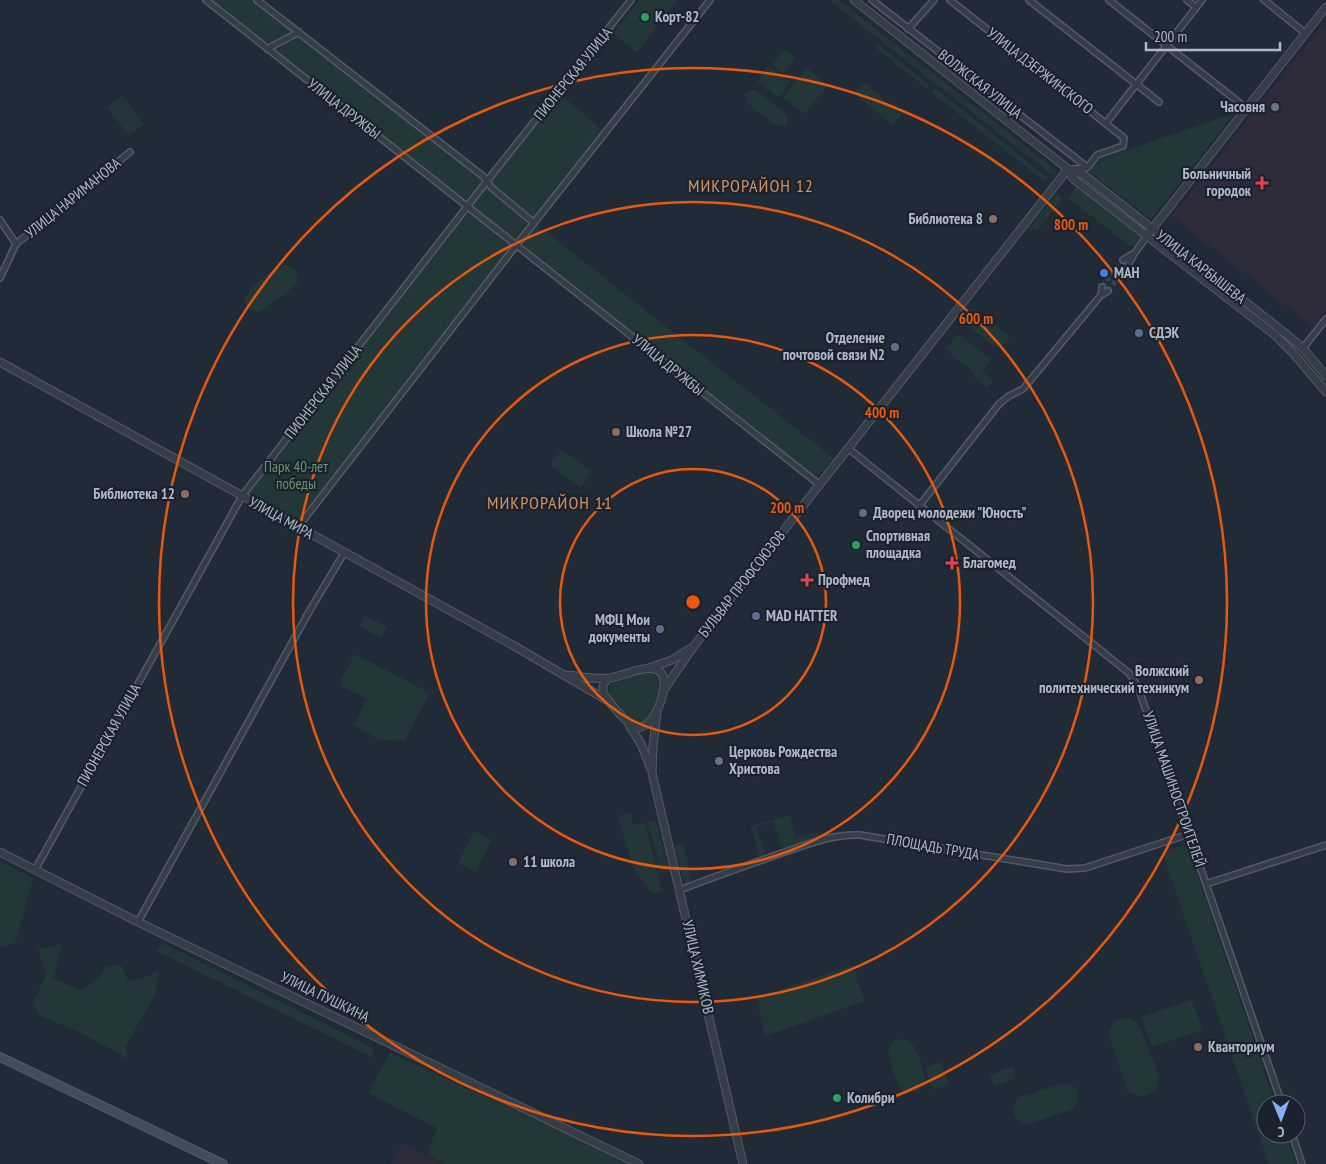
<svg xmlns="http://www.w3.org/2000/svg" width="1326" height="1164" viewBox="0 0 1326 1164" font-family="'PT Sans Narrow',sans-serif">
<rect width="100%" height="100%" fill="#212b38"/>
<!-- medical -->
<path fill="#2e2c3a" d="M1322,25L1326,28V310L1313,327L1172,216Z
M821,567L830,574L831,573L836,576L822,593L809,583Z
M402,1143L442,1164H391Z"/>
<!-- green -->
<path fill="#233739" d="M209,0H253L292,31L266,46Z
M639,0H678L637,52L613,34Z
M829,0H839L1056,170V175L1051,174Z
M299,37L483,179L467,200L274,51Z
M879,45L928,84L929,90L875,47Z
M784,49L795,58L783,73L772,65Z
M768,66L790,82L778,97L757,81Z
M807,68L828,85L804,114L783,98Z
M864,82L902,115L893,125L854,94Z
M935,88L1048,178L1045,182L931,92Z
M751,90H756L787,115L788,120L786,125L778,127L747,103L745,95Z
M560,94L604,132L516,241L475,209L473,204Z
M122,95L144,124L129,136L107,107Z
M1235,113L1151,219L1090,172L1101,159Z
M1076,187L1137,233L1140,236L1138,244L1130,246L1068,198Z
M1056,194L1063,199L1037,231L1029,229Z
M470,212L514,246L298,520L247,493L465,215Z
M536,224L833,458C827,466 823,476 811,475L526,248C522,238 530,232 536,224Z
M1158,237L1280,331L1301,351L1326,382V386L1299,352L1278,333L1157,239Z
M287,265L297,272L298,280L296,285L263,310L257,312L249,310L244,301C246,289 275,266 287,265Z
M976,310L1010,337L1004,345L994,346L965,324Z
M959,334L991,360L982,371L993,381L987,388L974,376L973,372L945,349Z
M562,450L592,472L581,488L550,465Z
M365,616L387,627L381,638L359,626Z
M355,654L430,693L404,741L379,740L354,725L366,699L342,686L341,680Z
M652,672L660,676L662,685L649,720L642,724L635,722L610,696L609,688L613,681Z
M630,813L633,825L645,823L662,892L655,894L651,892L633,867L618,816Z
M790,815L796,838L816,832L819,835V837L786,849L781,846L773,821L756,827L765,852L763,856H759L751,826Z
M656,821L668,871L661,873L648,822Z
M474,831L492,840L476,872L458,863Z
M683,844L692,883L687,885L684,883L675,846Z
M1187,844L1275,1104H1266V1134H1286L1296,1164H1269L1162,852Z
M0,861L33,879L15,943L0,947Z
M162,943L373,1048V1058L157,951Z
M62,944L53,978L81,991L100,976L107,966H122L128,981L147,977L158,971L156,993L125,1047L128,1059L82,1033L39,1015L33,1003L46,975L38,949Z
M852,965L865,1001L765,1036L757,998Z
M1192,1000L1203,1030L1152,1047L1141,1017Z
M1129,1018L1136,1021C1142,1032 1159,1069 1159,1081C1159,1085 1156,1089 1154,1092L1141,1097L1128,1092L1125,1084L1108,1032C1113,1021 1117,1019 1129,1018Z
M901,1039C906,1039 909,1040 912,1044C917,1049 926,1075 925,1082C924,1086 921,1089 918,1092C913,1093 907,1093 902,1090C897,1086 887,1054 889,1047C890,1045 892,1043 894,1041Z
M390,1053L632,1164H446L427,1154L437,1128L368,1093Z
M941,1062L949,1084L933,1090L925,1068Z
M1012,1067L1016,1078L994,1086L990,1075Z
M1064,1083C1080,1086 1082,1096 1073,1109L1026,1125C1015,1121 1013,1116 1013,1105L1020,1097Z"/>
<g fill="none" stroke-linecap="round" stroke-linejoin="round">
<!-- minor-tunnel -->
<path stroke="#36404d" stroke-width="5" stroke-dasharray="5 2.5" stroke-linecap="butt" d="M1102,287L1123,260
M1108,291L1128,265"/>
<!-- minor casing -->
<g stroke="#525a66" stroke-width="8">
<path id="minor" d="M206,0L820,485
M257,0L475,170L483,176L492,188L534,223
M872,0L1087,167
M950,0L1124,138L1123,146L1097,155L1087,168L1071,169
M1029,0L1159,102
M1109,0L1246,108
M1187,0L1196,7
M1264,0L1305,33
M908,29L934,0
M267,49L299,32
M1106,123L1202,0
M0,220L16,244
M1123,260L1133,254
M1128,265L1134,254L1147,236
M0,278L16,244L130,152
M1101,295L1102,287
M1303,348L1326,319
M849,449L1129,673L1138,687L1282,1104
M919,506L999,404L1009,396L1023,389L1101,295L1108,291
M298,527L511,252L710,0
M35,870L242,496L487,181L631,0
M1206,884L1326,845
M680,890C713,877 748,865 782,853C808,844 832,834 860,835L1067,869L1085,868L1189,834
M138,922L310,610L344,553
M1292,1134L1302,1164"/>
</g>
<!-- tertiary casing -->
<g stroke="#525a66" stroke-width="9">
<path id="tertiary" d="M854,0L1068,169L1084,175L1281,330L1303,348L1326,376
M1068,169L1072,177L1076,181L1275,335L1294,354L1326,392
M1149,233L1326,7
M0,362L516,647L610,702
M649,668L672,660L691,648
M568,675C582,677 596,680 610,678C624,676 641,666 655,669C674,675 659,709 652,719C648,724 642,729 636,727C628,725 605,699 603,691C602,685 605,681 609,678
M665,688L694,646L787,526L1068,169
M657,713L653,746L652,773L743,1164
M629,725L641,744L650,767
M0,852L138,922L639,1164"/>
</g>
<!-- secondary casing -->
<g stroke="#525a66" stroke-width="10">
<path id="secondary" d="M0,1057L223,1164"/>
</g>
<!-- minor -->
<use href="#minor" stroke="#353d49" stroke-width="5"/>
<!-- tertiary -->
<use href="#tertiary" stroke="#353d49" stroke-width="7"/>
<!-- secondary -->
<use href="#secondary" stroke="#434c5c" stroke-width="8"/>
</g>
<!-- distance rings -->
<g fill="none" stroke="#e8590c" stroke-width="2.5">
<circle cx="693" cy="602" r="133"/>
<circle cx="693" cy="602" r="267"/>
<circle cx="693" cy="602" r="400"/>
<circle cx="693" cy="602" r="534"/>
</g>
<!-- markers -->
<g fill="#2e9e5b" stroke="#1a222d" stroke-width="2">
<circle cx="645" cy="17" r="5"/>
<circle cx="856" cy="545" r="5"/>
<circle cx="837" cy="1098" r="5"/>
</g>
<g fill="#6b7280" stroke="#1a222d" stroke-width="2">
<circle cx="1275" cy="107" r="5"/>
<circle cx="719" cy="761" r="5"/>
</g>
<g fill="#e0444e" stroke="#1a222d" stroke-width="2">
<path d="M1259.5 175.5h5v5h5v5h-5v5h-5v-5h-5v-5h5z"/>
<path d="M949.5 555.5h5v5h5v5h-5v5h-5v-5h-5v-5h5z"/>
<path d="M804.5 572.5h5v5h5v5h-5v5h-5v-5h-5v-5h5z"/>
</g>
<g fill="#8d6e63" stroke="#1a222d" stroke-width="2">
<circle cx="993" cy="219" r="5"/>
<circle cx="616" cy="432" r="5"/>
<circle cx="185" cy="494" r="5"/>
<circle cx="1199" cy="680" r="5"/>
<circle cx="513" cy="862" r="5"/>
<circle cx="1198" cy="1047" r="5"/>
</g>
<circle fill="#3f7fe0" stroke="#1a222d" stroke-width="2" cx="1104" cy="273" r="5"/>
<g fill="#5c6f8a" stroke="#1a222d" stroke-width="2">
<circle cx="1139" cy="333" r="5"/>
<circle cx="895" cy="347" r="5"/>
<circle cx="863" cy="513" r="5"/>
<circle cx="756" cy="616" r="5"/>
<circle cx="660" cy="629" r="5"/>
</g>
<g text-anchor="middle" stroke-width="4.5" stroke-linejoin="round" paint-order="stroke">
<!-- poi labels -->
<g font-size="15" font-weight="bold" fill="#afb7c5" stroke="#1a222d" text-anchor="start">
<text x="655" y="22">Корт-82</text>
<text x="1265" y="112" text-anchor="end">Часовня</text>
<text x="1251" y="179" text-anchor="end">Больничный<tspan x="1251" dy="17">городок</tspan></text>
<text x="983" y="224" text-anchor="end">Библиотека 8</text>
<text x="1114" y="278">МАН</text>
<text x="1149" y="338">СДЭК</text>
<text x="885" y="343" text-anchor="end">Отделение<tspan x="885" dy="17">почтовой связи N2</tspan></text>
<text x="626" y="437">Школа №27</text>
<text x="175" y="499" text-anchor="end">Библиотека 12</text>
<text x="873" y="518">Дворец молодежи "Юность"</text>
<text x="866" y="541">Спортивная<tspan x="866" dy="17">площадка</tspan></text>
<text x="963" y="568">Благомед</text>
<text x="818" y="585">Профмед</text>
<text x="766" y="621">MAD HATTER</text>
<text x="650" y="625" text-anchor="end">МФЦ Мои<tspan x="650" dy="17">документы</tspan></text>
<text x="1189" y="676" text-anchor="end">Волжский<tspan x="1189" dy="17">политехнический техникум</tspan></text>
<text x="729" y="757">Церковь Рождества<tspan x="729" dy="17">Христова</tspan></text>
<text x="523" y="867">11 школа</text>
<text x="1208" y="1052">Кванториум</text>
<text x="847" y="1103">Колибри</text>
</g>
<!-- street labels -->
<g font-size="15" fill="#afb7c5" stroke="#1a222d">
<text transform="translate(1040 71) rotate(38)" y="5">УЛИЦА ДЗЕРЖИНСКОГО</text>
<text transform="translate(573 74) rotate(-51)" y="5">ПИОНЕРСКАЯ УЛИЦА</text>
<text transform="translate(980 84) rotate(38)" y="5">ВОЛЖСКАЯ УЛИЦА</text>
<text transform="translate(344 109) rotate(38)" y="5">УЛИЦА ДРУЖБЫ</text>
<text transform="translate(73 198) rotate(-39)" y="5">УЛИЦА НАРИМАНОВА</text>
<text transform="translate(1201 267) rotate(38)" y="5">УЛИЦА КАРБЫШЕВА</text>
<text transform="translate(668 365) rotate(39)" y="5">УЛИЦА ДРУЖБЫ</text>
<text transform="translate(323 392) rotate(-52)" y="5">ПИОНЕРСКАЯ УЛИЦА</text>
<text transform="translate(281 518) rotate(29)" y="5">УЛИЦА МИРА</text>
<text transform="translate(742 584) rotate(-52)" y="5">БУЛЬВАР ПРОФСОЮЗОВ</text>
<text transform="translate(109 735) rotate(-61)" y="5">ПИОНЕРСКАЯ УЛИЦА</text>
<text transform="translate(1174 789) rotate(71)" y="5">УЛИЦА МАШИНОСТРОИТЕЛЕЙ</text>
<text transform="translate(933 847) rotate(10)" y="5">ПЛОЩАДЬ ТРУДА</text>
<text transform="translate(698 967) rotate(77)" y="5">УЛИЦА ХИМИКОВ</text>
<text transform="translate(325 997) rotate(26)" y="5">УЛИЦА ПУШКИНА</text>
</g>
<!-- park labels -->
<g font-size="15" fill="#679572" stroke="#1a222d">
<text x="296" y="472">Парк 40-лет<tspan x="296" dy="17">победы</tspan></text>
</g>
<!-- quarter labels -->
<g font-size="18" letter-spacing="1" fill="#d2915e" stroke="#1a222d">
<text x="751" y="192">МИКРОРАЙОН 12</text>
<text x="550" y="509">МИКРОРАЙОН 11</text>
</g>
</g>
<circle cx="693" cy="602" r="8" fill="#e8590c" stroke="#1a222d" stroke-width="2.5"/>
<g font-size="15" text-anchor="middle" font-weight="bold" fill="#e8590c" stroke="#1a222d" stroke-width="4.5" stroke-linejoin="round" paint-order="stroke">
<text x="1071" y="230">800 m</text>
<text x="976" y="324">600 m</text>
<text x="882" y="418">400 m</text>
<text x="787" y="513">200 m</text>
</g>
<!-- north arrow -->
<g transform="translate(1281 1119) rotate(179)"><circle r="24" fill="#1a222d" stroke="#565e6a"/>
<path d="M0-4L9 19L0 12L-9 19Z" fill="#83aff6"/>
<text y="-8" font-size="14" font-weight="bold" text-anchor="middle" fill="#afb7c5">С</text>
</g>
<!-- scale -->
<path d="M1146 42v8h134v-8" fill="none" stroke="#afb7c5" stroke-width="2.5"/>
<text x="1154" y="42" font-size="15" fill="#afb7c5" stroke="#1a222d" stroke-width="4" paint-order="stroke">200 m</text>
</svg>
